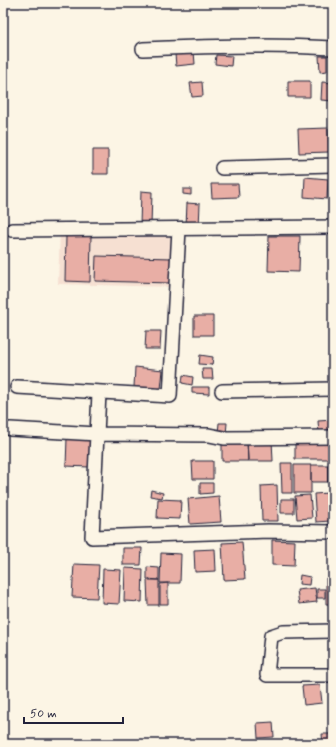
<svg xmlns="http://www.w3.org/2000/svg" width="336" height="747" viewBox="0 0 336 747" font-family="Mynerve,sans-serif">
<rect width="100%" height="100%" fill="#fcf5e5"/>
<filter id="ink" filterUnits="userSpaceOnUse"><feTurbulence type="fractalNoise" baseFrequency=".025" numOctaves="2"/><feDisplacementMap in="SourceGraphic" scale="8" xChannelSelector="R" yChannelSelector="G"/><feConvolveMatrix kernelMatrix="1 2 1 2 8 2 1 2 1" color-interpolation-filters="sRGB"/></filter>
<g filter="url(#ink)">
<!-- built -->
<path fill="#f6e0d2" d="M60,232L175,235L173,287L58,284Z"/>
<!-- building -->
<path fill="#e8aea5" stroke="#22223b" d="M194,52L195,64L176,66L175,54Z
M216,55L232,56L231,66L215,64Z
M319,56H327V71L320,72Z
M331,59H333V74L330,73Z
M288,81H310V97H288Z
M202,82L203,96L192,97L190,83Z
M322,82L333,83V101L321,100Z
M328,128L329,152L299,153L298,129Z
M93,150H108V174H93Z
M305,177L328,179L327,199L304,197Z
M211,184H238L239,197L212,198Z
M183,189H191V195L183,194Z
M141,191L152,192L151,226L140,225Z
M187,203L200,204L199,227L186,226Z
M66,236H91L90,282L65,281Z
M269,236H300L299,272L268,271Z
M96,256L171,258V283L95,281Z
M194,316H213V335H194Z
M146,331H161L160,349H145Z
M200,355L213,357L212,365L199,364Z
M135,367L163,370L161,389L134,387Z
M202,369H212L213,379H203Z
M183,375L193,377L192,385L182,383Z
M192,387H209V394L192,393Z
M333,420V432L319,433L318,421Z
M219,423H227L226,434L218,433Z
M67,438L90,439L89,467L66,466Z
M295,439L333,440L332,459H295Z
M222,440H247L248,461H222Z
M247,440H272L273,461H248Z
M192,461H213V479H193Z
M281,463H292V493H282Z
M294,465H311V493H294Z
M311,465H328V482H311Z
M328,465H333V482H328Z
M200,483H213V493L200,494Z
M277,485L278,521H262L261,486Z
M151,490L163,493L162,498L150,496Z
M328,493L330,521L316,522L314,494Z
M310,495L312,518L297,519L295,496Z
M219,496L221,522L190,524L188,499Z
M158,499L181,500L180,519L157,518Z
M281,499H294V513H281Z
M272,540L295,541L294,566L272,565Z
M242,542L245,579L224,580L222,543Z
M123,548H142L141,565H123Z
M215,549L216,571L195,572L194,550Z
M161,553L181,554L180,583H160Z
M74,564L99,565L97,598L72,597Z
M147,567L159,568V580L147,579Z
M125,568L143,569L142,602L124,601Z
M103,569L121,570L119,604L102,603Z
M300,575L310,577L309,585L299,584Z
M326,578H333V604H326Z
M147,580H159V605H148Z
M168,583V604H160V584Z
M315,588L317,602L299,604L297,590Z
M317,589H325V598H317Z
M320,685L322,703L304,705L302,686Z
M273,722L274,737L258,738L257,723Z
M322,734H333V744H323Z"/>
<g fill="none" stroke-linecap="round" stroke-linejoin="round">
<!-- minor casing -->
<g stroke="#22223b" stroke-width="16">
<path id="minor" d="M143,49C207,46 269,44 333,48
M222,168L333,165
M12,230L333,227
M17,387L170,396L179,229
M222,391L333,389
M99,393L92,537L268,531L333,532
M10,429L97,434L209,435L224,438L333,437
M333,631L283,632L271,636L267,675H333"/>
</g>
<!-- minor -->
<use href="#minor" stroke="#fcf5e5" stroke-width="13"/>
</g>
</g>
<!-- margin -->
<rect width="336" height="747" fill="none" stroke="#fcf5e5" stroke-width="16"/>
<rect x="8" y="8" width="320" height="731" fill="none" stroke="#22223b" stroke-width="1.5" filter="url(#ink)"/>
<!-- scale -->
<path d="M24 717v6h99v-6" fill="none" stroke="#22223b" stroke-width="2"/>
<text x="30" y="717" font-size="12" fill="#22223b" stroke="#fcf5e5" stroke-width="3" paint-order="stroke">50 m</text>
</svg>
